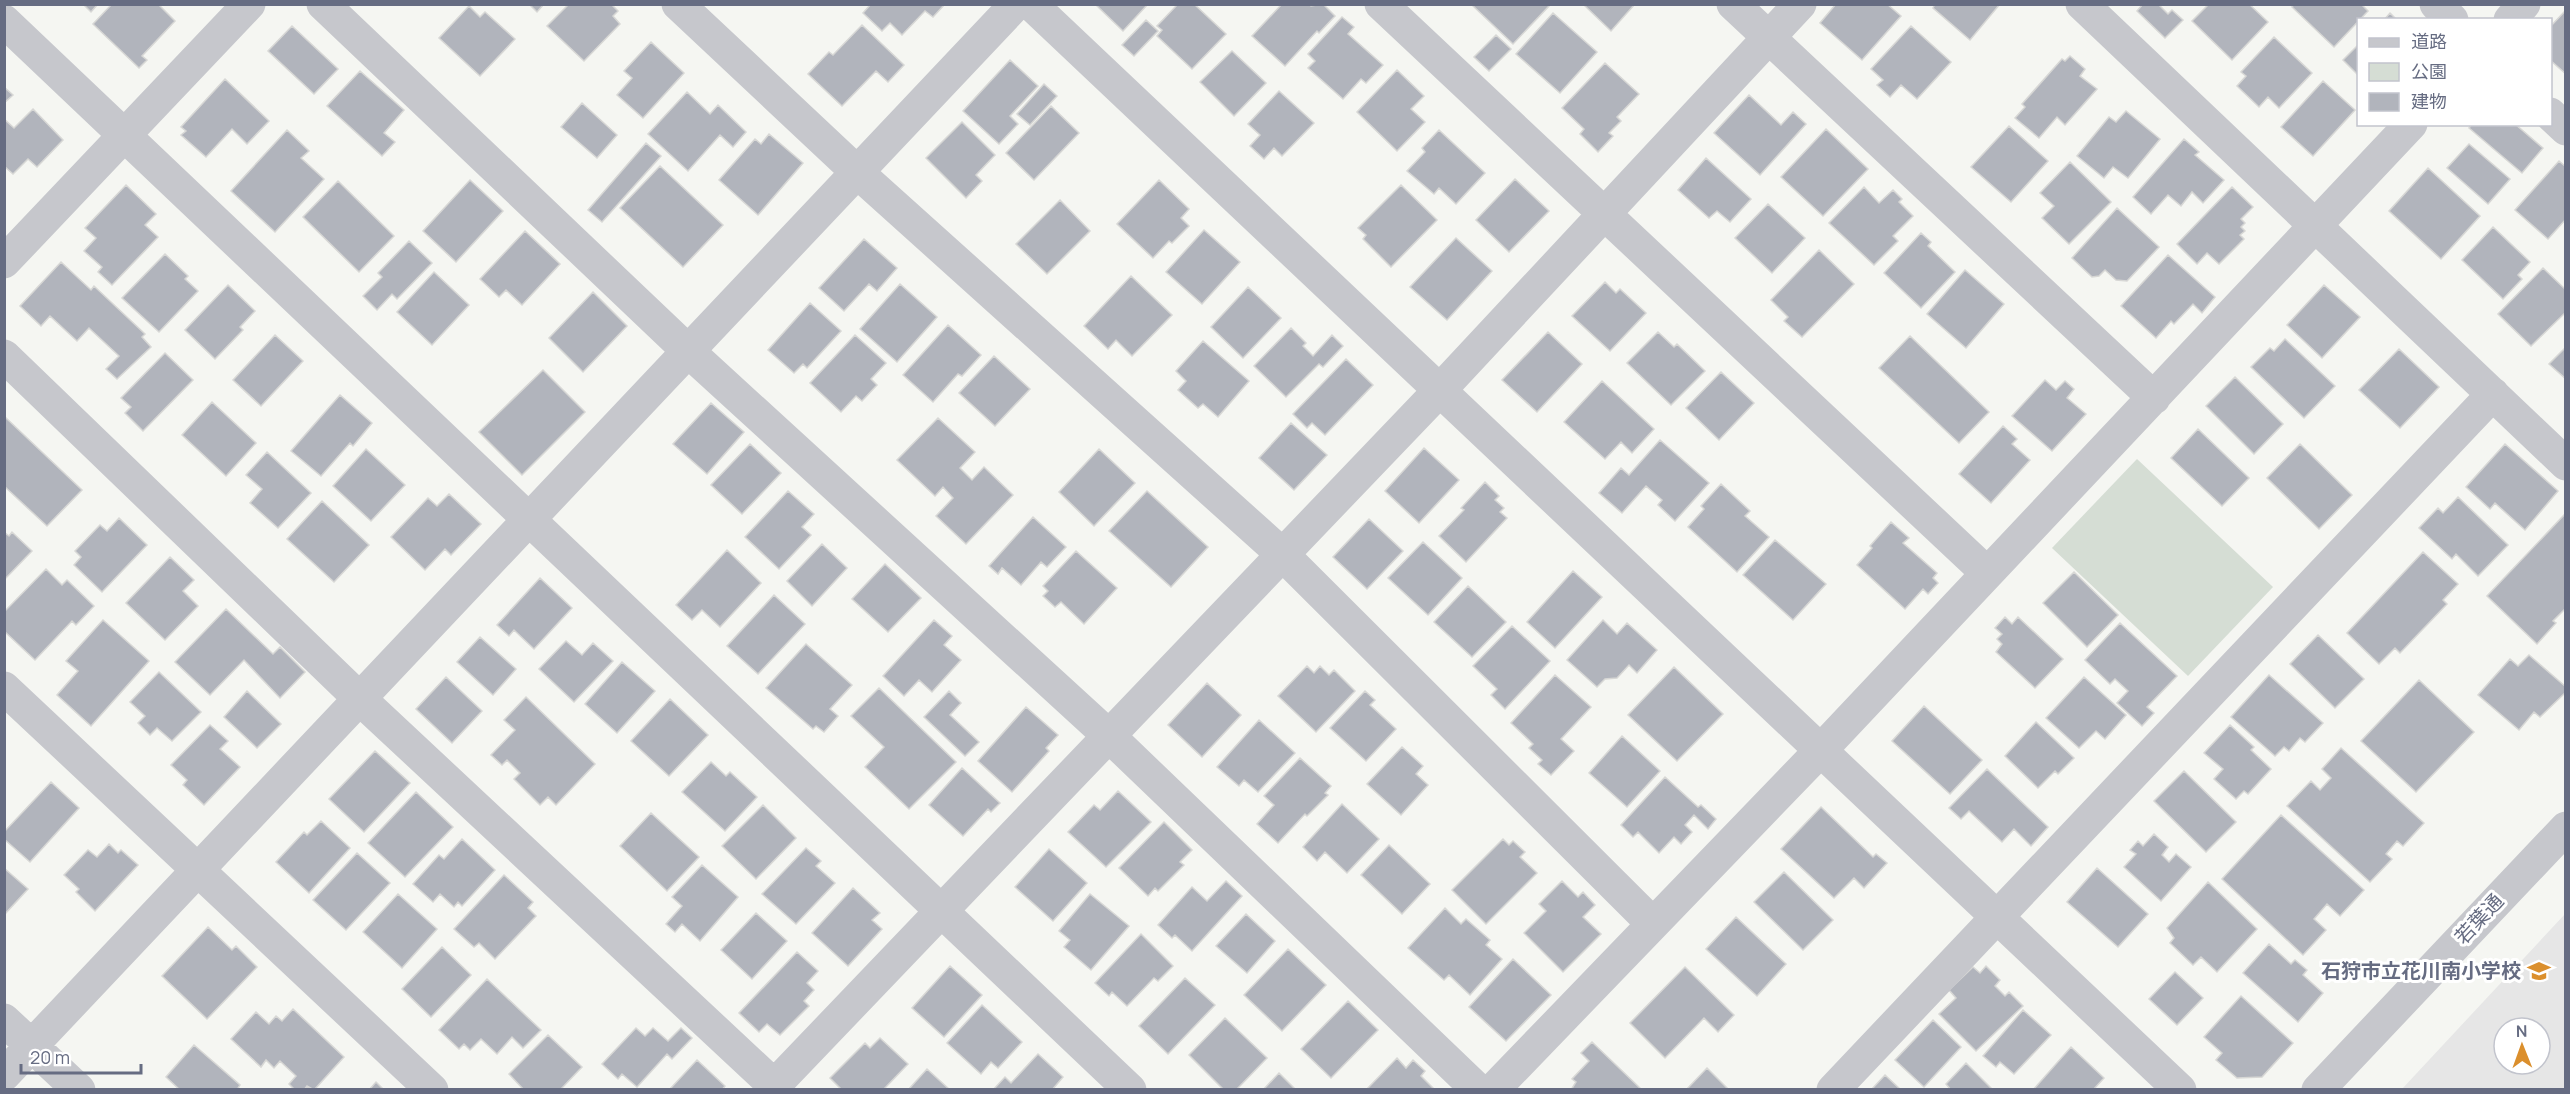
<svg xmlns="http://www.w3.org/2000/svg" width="2570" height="1094" viewBox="0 0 2570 1094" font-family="Manrope,'Noto Sans JP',sans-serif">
<rect width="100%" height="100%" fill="#f5f6f2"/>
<!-- built -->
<path fill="#e6e6e6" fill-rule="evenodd" d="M2565,914V1089H2402ZM2504,1028H2540V1064H2504Z"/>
<!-- green -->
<path fill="#d5ddd4" d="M2137,459L2273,587L2188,676L2052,548Z"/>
<!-- building -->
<path fill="#b1b4bc" stroke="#d7d7d5" stroke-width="1.5" d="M83,4H98L91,12Z
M112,4H158L175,21L142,56L147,60L139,68L93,24Z
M529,4H544L537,12Z
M569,4H611L618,11L613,16L620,24L584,61L547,26Z
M871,4H945L933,17L925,11L902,35L890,23L882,31L863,13Z
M1095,4H1148L1123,31Z
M1178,4H1194L1226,34L1192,69L1157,36L1162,30L1157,26Z
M1282,4H1309L1311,6L1323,4L1335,16L1319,33L1317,31L1285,66L1252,36Z
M1471,4H1548L1549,6L1513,44Z
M1583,4H1635L1611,31Z
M1836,4H1887L1901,16L1862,60L1820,23Z
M1935,4H2000L1970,40L1933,8Z
M2143,4H2158L2168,14L2172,10L2183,20L2165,38L2137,11Z
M2209,4H2249L2268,22L2232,60L2192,21Z
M2294,4H2361L2368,11L2334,47L2292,7Z
M469,6L480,17L485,12L515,39L480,76L439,38Z
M2566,10V74L2550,60V27Z
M1553,13L1597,52L1560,93L1516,54Z
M2390,13L2397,20H2384Z
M1342,17L1354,27L1348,34L1383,65L1366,83L1361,79L1343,99L1308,68L1315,61L1308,54Z
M1146,20L1158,31L1134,56L1122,45Z
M862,25L904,65L888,82L876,71L842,106L808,74L829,52L833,55Z
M292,26L338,69L314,94L268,51Z
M1911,26L1951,62L1917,99L1901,85L1890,97L1877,85L1883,80L1871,69Z
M1496,35L1511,49L1489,71L1474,57Z
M2274,37L2312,73L2279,108L2268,97L2259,107L2237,86L2246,76L2241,72Z
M651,42L684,73L643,118L617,95L632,78L624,71Z
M2358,45V75L2343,60Z
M1232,51L1266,83L1234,116L1200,82Z
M2070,56L2085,69L2080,76L2097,89L2065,125L2057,117L2039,138L2015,118L2025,107L2022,104L2062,59L2065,61Z
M1010,60L1038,86L1010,116L1018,124L999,144L963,111Z
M1605,63L1639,94L1617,117L1621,121L1609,133L1613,136L1598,152L1580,134L1584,129L1562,108Z
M1397,70L1424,96L1411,109L1425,122L1397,151L1357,112Z
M360,71L404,110L384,133L395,142L382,156L327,106Z
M225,79L269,121L247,144L232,129L206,157L181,135L186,131L181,127Z
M2323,81L2355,110L2313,156L2281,127Z
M1044,84L1057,96L1030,125L1017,114Z
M4,87L13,95L4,103Z
M1279,91L1314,123L1282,156L1274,148L1264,159L1250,146L1260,135L1248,124Z
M687,92L710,114L718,105L746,132L733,147L720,135L688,171L648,134Z
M1749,95L1781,125L1793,112L1806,124L1760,175L1714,133Z
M582,103L617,135L597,158L561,127Z
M1051,106L1079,133L1034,180L1006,153Z
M33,109L63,140L37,167L28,159L13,174L4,166V119L14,128Z
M2126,111L2160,139L2128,178L2113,167L2104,178L2077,156L2109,117L2116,122Z
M962,122L995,155L976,175L982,181L966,198L926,158Z
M2472,124H2515L2543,148L2522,173L2469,128Z
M2009,126L2048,161L2011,202L1971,167Z
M1826,129L1868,169L1823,216L1781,177Z
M287,130L309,151L301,158L324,179L275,232L231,191Z
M1439,130L1485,173L1456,204L1439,188L1434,194L1407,171L1425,152L1422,148Z
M769,134L803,163L758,215L719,180L755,139L761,144Z
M2184,139L2199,152L2195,155L2224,180L2203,203L2192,192L2181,206L2168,195L2151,214L2133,197Z
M646,143L661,156L602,222L588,210Z
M2469,144L2510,179L2488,204L2447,168Z
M1706,158L1751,199L1730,222L1717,211L1709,218L1678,190Z
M2559,161L2566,167V219L2548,239L2515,210Z
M2070,162L2111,202L2069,244L2042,218L2054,206L2040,193Z
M660,166L723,225L683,267L620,208Z
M2428,168L2480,216L2441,259L2389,211Z
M1515,179L1549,211L1509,252L1476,220Z
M470,180L503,211L456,262L423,231Z
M1159,180L1189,209L1181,218L1189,226L1172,243L1169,241L1153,258L1117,224Z
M338,181L394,236L359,272L303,217Z
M126,185L156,214L145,225L158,237L112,285L98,272L102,267L84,251L96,238L85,228Z
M1401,185L1437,220L1391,267L1363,239L1366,235L1358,228Z
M1864,187L1879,203L1893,190L1902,199L1899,202L1913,216L1893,236L1898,241L1874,265L1829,223Z
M2232,187L2253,207L2241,219L2245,223L2241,227L2245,231L2240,235L2244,239L2219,264L2207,253L2197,264L2177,244Z
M1060,200L1090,231L1047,274L1016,244Z
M1768,204L1805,238L1772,273L1735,238Z
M2117,208L2159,247L2127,281L2116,280L2105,270L2099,276L2092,277L2072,258Z
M2493,227L2530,262L2518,275L2522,279L2503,299L2462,260Z
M1204,230L1240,262L1202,304L1166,272Z
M525,231L560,264L522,305L506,290L499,297L480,279Z
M1921,233L1931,242L1928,246L1955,272L1921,308L1884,273Z
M1456,238L1492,271L1447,320L1410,287Z
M864,239L897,268L877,291L869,284L844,311L819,288Z
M409,241L432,263L397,299L392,294L377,310L363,296L382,277L378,273Z
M1819,250L1854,284L1802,337L1784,321L1788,317L1771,300Z
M165,254L188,276L185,279L198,291L159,332L122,298Z
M2168,255L2215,297L2202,313L2193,304L2174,324L2171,321L2156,338L2121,306Z
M61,262L91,290L94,286L145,334L142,337L151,347L117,379L106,369L119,356L89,328L77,341L50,316L41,326L20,306Z
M2543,268L2566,290V312L2531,346L2498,314Z
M1965,270L2004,304L1966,348L1927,314Z
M434,272L469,305L432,345L397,312Z
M1131,276L1172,315L1132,356L1116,340L1108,349L1084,326Z
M1605,282L1616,293L1620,289L1646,313L1610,351L1572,316Z
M900,284L937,317L897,362L860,329Z
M228,285L255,311L240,327L243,330L215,359L185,330Z
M2324,285L2360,317L2322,358L2287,325Z
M1248,287L1281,318L1243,358L1211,327Z
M593,292L627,326L583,372L549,338Z
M810,303L841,331L807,368L803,364L794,373L768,350Z
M948,325L981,355L962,376L958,374L933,402L903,375Z
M1291,328L1306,343L1303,346L1313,356L1332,335L1343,346L1323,367L1319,364L1286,397L1254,366Z
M1548,332L1582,364L1537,412L1502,380Z
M1658,332L1674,347L1677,344L1705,371L1671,405L1627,363Z
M275,335L303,361L261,406L233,380Z
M855,335L886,363L871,379L877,385L862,401L856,396L841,412L810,383Z
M1910,336L1989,412L1959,443L1879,368Z
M2285,339L2335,386L2304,418L2251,367L2270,348L2274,351Z
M1203,341L1249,381L1218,417L1203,404L1198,408L1178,390L1186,381L1176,371Z
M2566,347V379L2549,364Z
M2399,349L2439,387L2400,428L2359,390Z
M165,353L193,380L143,431L125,413L131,407L121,398Z
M994,356L1030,389L995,426L959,393Z
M1346,359L1373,385L1325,435L1312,423L1307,428L1293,414Z
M543,370L585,412L522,475L479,432Z
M1721,372L1754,403L1719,440L1686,408Z
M2235,377L2283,424L2254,454L2206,406Z
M2045,380L2056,390L2065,381L2074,389L2067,398L2086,414L2052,451L2012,416Z
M1602,381L1654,429L1632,453L1621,442L1605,459L1564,422Z
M340,395L372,423L353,446L350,443L321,476L291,451Z
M212,402L256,443L226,476L182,435Z
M711,403L744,432L707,474L673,444Z
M5,417L82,490L47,526L4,486Z
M938,418L975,452L960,468L972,480L984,467L1013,495L966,544L936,516L953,498L943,487L935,496L897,460Z
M1291,423L1327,455L1294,490L1259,458Z
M2003,426L2017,439L2012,444L2030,460L1991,503L1959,474Z
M2198,429L2249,478L2222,506L2171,458Z
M1660,440L1709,483L1675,521L1658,505L1662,500L1646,486L1622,513L1599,493L1621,468L1629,475Z
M750,444L781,473L742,514L711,485Z
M2300,444L2352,495L2319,529L2267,478Z
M2505,444L2558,491L2525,530L2495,503L2490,509L2466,487Z
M1424,448L1459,480L1419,523L1385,491Z
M366,449L405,485L371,521L333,486Z
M1099,449L1135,483L1094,526L1059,492Z
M267,452L311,493L278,528L250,503L262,489L246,475Z
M1485,482L1499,496L1495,500L1504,508L1500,512L1507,518L1466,562L1439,536L1464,510L1461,508Z
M1721,484L1750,511L1745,516L1769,537L1737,572L1688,527L1704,509L1701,506Z
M788,491L814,514L802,527L811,535L779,569L745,537Z
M1147,491L1208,547L1171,587L1109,531Z
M449,494L481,524L451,555L445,549L425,570L391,537L428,498L437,506Z
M2458,497L2508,545L2478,576L2456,554L2452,559L2419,528L2438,508L2443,513Z
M322,501L369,545L334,582L287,539Z
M2566,513V608L2553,621L2556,623L2537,644L2487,596Z
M1033,517L1066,547L1047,567L1041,562L1021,585L1002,568L998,574L989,566Z
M119,518L147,545L102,592L74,565L81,557L75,551L100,525L107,531Z
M1369,519L1403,551L1367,589L1333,557Z
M1891,522L1909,538L1903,543L1937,573L1933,578L1938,583L1928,594L1923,589L1905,609L1857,565L1872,548L1870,546Z
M4,532L9,536L12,532L32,551L4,580Z
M1775,540L1826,584L1793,620L1743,575Z
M1423,542L1462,578L1428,615L1388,578Z
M822,544L847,568L812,606L787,581Z
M727,550L761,583L720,627L702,610L692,620L676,605Z
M1076,551L1117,588L1084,624L1061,602L1055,607L1043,596L1048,591L1043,586Z
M2423,552L2458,584L2443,600L2447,604L2400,653L2395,648L2379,664L2347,633Z
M170,557L194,580L183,591L198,606L165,640L126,603Z
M885,564L921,598L888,632L852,599Z
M46,569L62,585L67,580L94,606L76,625L72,621L35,660L4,631V612Z
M1573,571L1602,597L1555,648L1527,622Z
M2074,572L2118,615L2087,647L2043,603Z
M540,578L572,608L534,649L514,630L509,636L497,625Z
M1468,586L1506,622L1472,657L1434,622Z
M774,595L805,624L758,674L727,646Z
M226,609L273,654L280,647L305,672L280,698L244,660L210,695L175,662Z
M2005,617L2012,624L2018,617L2063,659L2035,688L1996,652L2002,644L1997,639L2002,634L1995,628Z
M103,620L149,661L91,726L57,695L78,671L66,661Z
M934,620L952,636L944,645L961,660L932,692L919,680L904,696L883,676Z
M1603,620L1617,634L1627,623L1657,650L1637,673L1629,665L1617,678L1605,679L1597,687L1567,660Z
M2120,623L2177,676L2147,707L2154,713L2142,726L2117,703L2128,691L2115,679L2110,684L2085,660Z
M1512,626L1550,661L1505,709L1491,695L1497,689L1473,666Z
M2318,635L2364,679L2335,708L2290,664Z
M480,637L516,669L493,695L457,662Z
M566,641L582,655L593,643L613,661L574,702L539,669Z
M806,644L852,685L830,709L838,716L824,732L816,726L813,729L766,688Z
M2529,655L2566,687V692L2540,717L2534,712L2519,730L2478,695L2510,659L2518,666Z
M622,662L655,691L617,733L585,704Z
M1307,666L1314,673L1320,666L1329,675L1334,670L1355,691L1316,732L1278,696Z
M1674,667L1723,714L1677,761L1628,715Z
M159,672L201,712L172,741L157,728L150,735L138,723L145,716L130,702Z
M1555,675L1591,707L1561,739L1574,751L1551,775L1538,764L1542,760L1529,748L1533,744L1511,723Z
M2269,675L2323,723L2305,742L2300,738L2289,751L2284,747L2275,756L2231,717Z
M446,677L482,711L452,743L416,709Z
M2084,677L2126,715L2105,739L2096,731L2079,748L2046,718Z
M2419,680L2474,732L2416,792L2361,741Z
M1207,683L1241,715L1202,757L1168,725Z
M879,688L956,762L909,809L865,767L884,747L851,716Z
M247,691L281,724L257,748L224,717Z
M949,691L961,703L950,715L979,742L965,756L924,717Z
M1365,691L1375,700L1370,705L1396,729L1366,761L1330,728Z
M526,697L595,764L556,805L548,797L540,805L514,779L520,773L507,760L502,765L491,755L515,730L504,720Z
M670,699L708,735L669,776L631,741Z
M1924,706L1982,760L1950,794L1892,741Z
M1026,707L1058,735L1046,748L1049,751L1012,792L978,761Z
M1259,720L1295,753L1258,792L1244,780L1239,786L1217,767Z
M2036,722L2074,758L2058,774L2055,771L2038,788L2005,756Z
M210,725L228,741L220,749L240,767L204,805L183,785L187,780L171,765Z
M2230,725L2254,747L2251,750L2271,769L2248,794L2244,791L2236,799L2214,779L2223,769L2204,753Z
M1622,736L1660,771L1627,807L1589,773Z
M1402,747L1423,766L1416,774L1428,785L1401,815L1367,784Z
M2341,748L2424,823L2403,846L2397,841L2386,854L2392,859L2370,882L2287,806L2311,781L2320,790L2331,778L2322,769Z
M375,751L410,783L364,832L329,799Z
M1300,758L1331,786L1325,793L1328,795L1307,816L1305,814L1278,843L1257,824L1274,805L1264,796Z
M711,762L726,776L730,772L757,797L725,831L682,792Z
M962,768L1000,803L991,812L988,809L963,836L929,805Z
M1987,769L2048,827L2031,846L2014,829L2002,842L1969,811L1961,819L1949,808Z
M2184,771L2236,822L2206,852L2154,801Z
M1665,777L1698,807L1701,805L1716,819L1708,829L1694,815L1685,825L1692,832L1681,844L1674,837L1659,853L1638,832L1633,837L1621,825Z
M51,782L79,808L30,862L4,839V832Z
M1118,791L1151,822L1106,867L1068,832L1094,805L1100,810Z
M416,792L453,827L405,877L368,843Z
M1342,804L1379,839L1347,873L1325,852L1317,861L1303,847Z
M763,805L796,838L756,879L722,846Z
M1821,807L1873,857L1876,854L1887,863L1864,888L1854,878L1834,898L1781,849Z
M651,813L699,857L667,891L620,846Z
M2281,815L2364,890L2340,916L2327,904L2314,919L2326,930L2303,955L2222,879Z
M321,821L350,848L309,893L276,862L304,832L307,835Z
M1164,822L1192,850L1180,862L1184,865L1158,891L1155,888L1148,896L1119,868Z
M2154,834L2168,847L2162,855L2169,862L2176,854L2191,867L2161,901L2124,867L2136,854L2130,850L2138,841L2143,846Z
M462,839L495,870L462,906L458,902L454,907L440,894L433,902L413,884L439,855L444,859Z
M1503,839L1509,845L1513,841L1525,852L1520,857L1537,873L1486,924L1452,890Z
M109,844L118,853L121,850L138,865L95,911L76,892L79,889L64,875L88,850L97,857Z
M1389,845L1430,884L1402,914L1361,875Z
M806,848L821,861L816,866L835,883L796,924L762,894Z
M1049,849L1087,883L1053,921L1015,887Z
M357,853L390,883L346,930L313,900Z
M702,865L738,897L700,941L682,924L675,932L666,924L682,906L672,897Z
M4,868L28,889L4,915Z
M2097,868L2148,914L2118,947L2067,902Z
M1784,872L1833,920L1803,950L1754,902Z
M504,875L533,902L528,908L536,916L495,959L479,943L474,947L454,929Z
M1226,881L1242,896L1192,951L1175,935L1172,938L1158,925L1192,887L1207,901Z
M1562,881L1578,897L1583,892L1595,905L1583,917L1601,934L1563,972L1524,933L1546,911L1539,904Z
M2208,882L2257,929L2217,972L2201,957L2193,965L2170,943L2174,938L2167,928Z
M853,888L880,913L872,920L882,929L848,966L812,933Z
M398,894L437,929L402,968L363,932Z
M1090,894L1129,926L1091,970L1064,947L1070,940L1059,931Z
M1445,908L1461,924L1466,919L1490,940L1486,945L1502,959L1470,995L1449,975L1444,980L1408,948Z
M756,913L787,941L752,979L721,950Z
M1246,914L1275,941L1247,973L1216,946Z
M1736,917L1786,964L1757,996L1706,949Z
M208,927L232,950L236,946L257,967L207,1019L162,976Z
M1141,934L1173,966L1158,981L1154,978L1127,1006L1112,992L1109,996L1095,983Z
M2269,944L2291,964L2295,960L2307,970L2303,975L2323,993L2298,1022L2243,973Z
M442,947L471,975L431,1017L402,989Z
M1288,949L1326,985L1282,1031L1244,995Z
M797,952L818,971L807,983L814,990L804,1001L809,1006L780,1035L767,1024L759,1032L739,1013Z
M1513,959L1551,995L1506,1041L1469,1007Z
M950,966L982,995L944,1037L912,1008Z
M1986,966L2000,980L1995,986L2005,996L2009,992L2023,1006L1976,1051L1939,1014L1956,998L1949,990L1973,967L1980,973Z
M1685,967L1734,1015L1718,1032L1704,1018L1665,1058L1630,1023Z
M2175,972L2203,998L2177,1025L2149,999Z
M1185,978L1215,1005L1168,1054L1139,1026Z
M487,979L541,1030L523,1048L512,1037L497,1054L481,1039L470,1050L464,1044L459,1049L439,1030Z
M2241,996L2293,1043L2262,1077L2237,1078L2216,1060L2222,1053L2204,1037Z
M1348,1001L1378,1030L1331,1078L1301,1049Z
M982,1005L1022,1042L998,1068L991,1062L981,1074L947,1043Z
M293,1009L344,1057L314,1090L307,1086L304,1090H295L289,1084L296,1076L280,1061L274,1068L266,1060L261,1067L231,1039L256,1012L269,1024L276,1016L282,1021Z
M2023,1010L2051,1035L2014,1074L2000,1062L1996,1067L1983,1056Z
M1225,1018L1267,1058L1236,1090H1224L1189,1055Z
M1933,1020L1961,1047L1924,1087L1895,1060Z
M636,1028L645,1036L653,1028L668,1041L681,1028L692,1038L672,1059L667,1054L637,1087L622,1074L618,1079L602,1064Z
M548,1035L582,1067L560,1090H524L509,1074Z
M880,1038L908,1064L883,1090H842L830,1078L865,1043L870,1048Z
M1592,1042L1642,1090H1571L1576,1082L1572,1079L1589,1061L1581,1053Z
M194,1045L240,1085L237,1090H180L166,1077Z
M2071,1047L2104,1078L2093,1090H2033Z
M1038,1054L1063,1077L1052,1090H993L1005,1077L1011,1083Z
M1397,1058L1406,1068L1413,1060L1425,1071L1421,1076L1435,1090H1366Z
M697,1060L725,1086L722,1090H669Z
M1966,1063L1992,1089L1951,1090L1946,1084Z
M1707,1068L1729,1090H1686Z
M927,1069L950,1090H908Z
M1279,1073L1296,1090H1263Z
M1885,1075L1901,1090H1871Z
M376,1082L384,1090H369Z"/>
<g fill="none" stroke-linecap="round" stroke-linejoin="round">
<!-- minor -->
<path stroke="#c6c7cc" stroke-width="33" d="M323,4L688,351L1109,736L1478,1090
M678,4L857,172L1282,554L1653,924
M1031,4L2180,1090
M1381,4L1987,573
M1733,4L2154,398
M2082,4L2566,464
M2436,4L2452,20
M2510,20L2524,4
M4,21L1130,1090
M2550,114L2566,129
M4,262L249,4
M4,356L360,699L779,1090
M4,688L432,1090
M4,1020L79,1090
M4,1075L1016,4
M770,1090L1440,390L1800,4
M1493,1090L1821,750L2411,124
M1833,1090L2493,394
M2318,1090L2566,828"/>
</g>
<!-- icons -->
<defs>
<g id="school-bare" transform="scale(1.8)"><path d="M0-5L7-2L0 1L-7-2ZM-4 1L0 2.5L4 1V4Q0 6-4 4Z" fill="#db8f2d" stroke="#fff" stroke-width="2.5" paint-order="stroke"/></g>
</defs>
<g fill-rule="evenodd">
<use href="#school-bare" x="2539" y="971"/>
</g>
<g text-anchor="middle" stroke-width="6" stroke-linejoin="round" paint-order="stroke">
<!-- street labels -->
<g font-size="20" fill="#666c82" stroke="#fff">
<text transform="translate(2479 919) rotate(-47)" y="7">若葉通</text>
</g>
<!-- poi labels -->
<g font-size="20" font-weight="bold" fill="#666c82" stroke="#fff" text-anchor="end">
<text x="2521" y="978">石狩市立花川南小学校</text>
</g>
</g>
<!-- border -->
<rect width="2570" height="1094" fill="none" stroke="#666c82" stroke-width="12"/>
<!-- legend -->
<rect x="2357" y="18" width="195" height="108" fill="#ffffff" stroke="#c2c4cd" stroke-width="1.5"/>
<rect x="2369" y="38" width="30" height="9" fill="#c6c7cc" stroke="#c2c4cd" stroke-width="1.5"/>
<text x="2411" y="48" font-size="18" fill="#666c82">道路</text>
<rect x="2369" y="63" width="30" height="18" fill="#d5ddd4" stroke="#c2c4cd" stroke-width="1.5"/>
<text x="2411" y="78" font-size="18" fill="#666c82">公園</text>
<rect x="2369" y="93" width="30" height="18" fill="#b1b4bc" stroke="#c2c4cd" stroke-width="1.5"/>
<text x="2411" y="108" font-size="18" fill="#666c82">建物</text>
<!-- north arrow -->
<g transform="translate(2522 1046) rotate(359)"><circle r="28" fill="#ffffff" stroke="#c2c4cd" stroke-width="1.5"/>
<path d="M0-4.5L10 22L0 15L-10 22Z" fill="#db8f2d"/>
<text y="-9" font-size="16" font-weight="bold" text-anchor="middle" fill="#666c82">N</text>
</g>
<!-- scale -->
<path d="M21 1064v9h120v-9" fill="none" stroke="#666c82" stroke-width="3"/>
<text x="30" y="1064" font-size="18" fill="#666c82" stroke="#ffffff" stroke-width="4.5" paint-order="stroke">20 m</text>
</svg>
